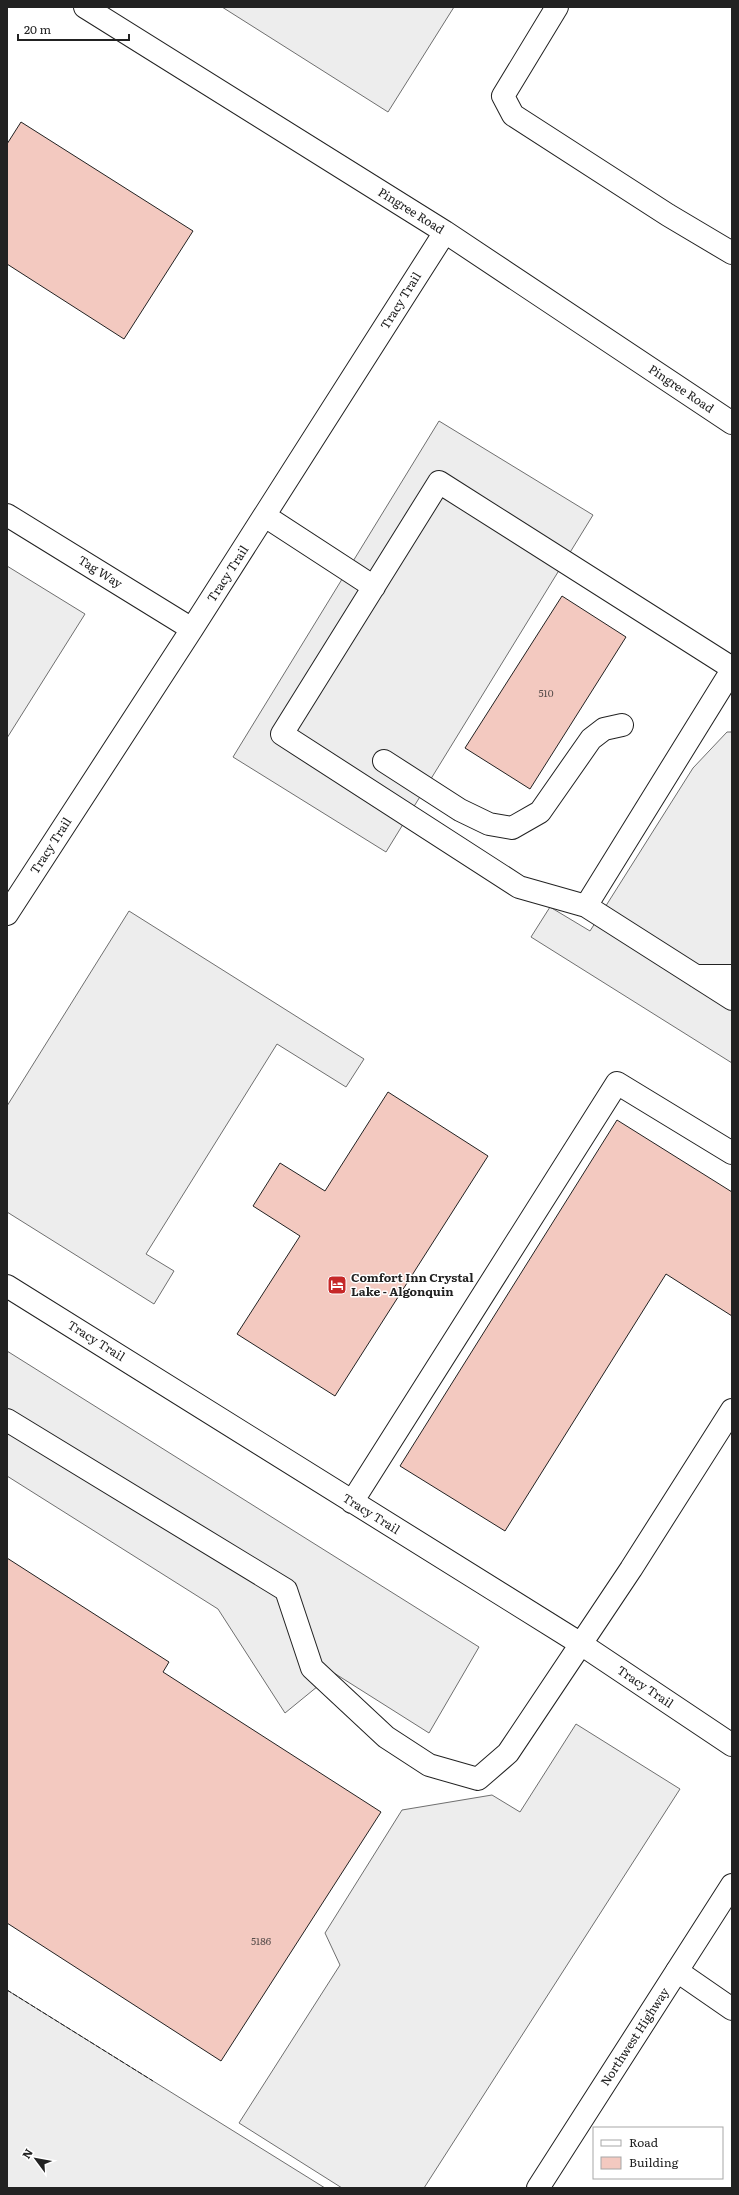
<svg xmlns="http://www.w3.org/2000/svg" width="739" height="2195" viewBox="0 0 739 2195" font-family="Literata,serif">
<rect width="100%" height="100%" fill="#fff"/>
<!-- parking -->
<path fill="#ededed" stroke="#6f6f6f" d="M222,7H454L388,112Z
M439,421L593,515L386,852L233,757Z
M7,566L85,614L7,738Z
M727,732H732V1063L531,937L550,907L590,931L693,768Z
M129,911L364,1059L346,1087L277,1044L146,1254L174,1271L154,1304L7,1212V1106Z
M7,1351L479,1647L429,1733L334,1673L285,1713L218,1609L7,1476Z
M576,1724L680,1789L424,2188H342L239,2123L340,1965L325,1933L402,1810L492,1795L520,1812Z
M7,1990L153,2081L325,2188H7Z"/>
<!-- building -->
<path fill="#f3c9c0" stroke="#222" d="M21,122L193,231L124,339L7,264V144Z
M562,596L626,637L530,789L465,748Z
M388,1092L488,1156L335,1396L237,1334L300,1236L253,1206L280,1163L325,1191Z
M617,1120L732,1192V1316L666,1274L505,1531L400,1466Z
M7,1558L169,1662L163,1672L381,1812L221,2061L7,1923Z"/>
<g fill="none" stroke-linecap="round" stroke-linejoin="round">
<!-- minor casing -->
<g stroke="#222" stroke-width="24">
<path id="minor" d="M85,7L445,232L732,423
M557,7L503,96L513,115L668,215L732,253
M7,515L192,629
M265,516L374,587
M732,668L439,482L282,734L519,887L586,906L732,999
M384,761L460,810L489,824L512,828L540,812L591,739L604,729L622,725
M586,906L732,670
M7,914L192,629L445,232
M696,976H732
M7,1286L581,1644L732,1745
M7,1420L286,1590L312,1668L386,1737L429,1765L478,1779L508,1753L631,1569L732,1410
M352,1502L617,1083L732,1153
M677,1971L732,2009"/>
</g>
<!-- major casing -->
<g stroke="#222" stroke-width="24">
<path id="major" d="M538,2188L732,1885"/>
</g>
<!-- minor -->
<use href="#minor" stroke="#fff" stroke-width="22"/>
<!-- major -->
<use href="#major" stroke="#fff" stroke-width="22"/>
<!-- fence -->
<path stroke="#222" stroke-width="1" stroke-dasharray="5 2" stroke-linecap="butt" d="M7,1990L153,2081"/>
</g>
<!-- icons -->
<defs>
<g id="hotel-square" transform="scale(1)"><rect x="-9" y="-9" width="18" height="18" rx="4" fill="#c62828" stroke="#fff"/><path d="M-6-4.5h1.5V1H6V5H4.5V3h-9V5H-6ZM-4 0a1.8 1.8 0 1 1 3.6 0ZM.5 0V-2.5h3Q6-2.5 6 0Z" fill="#fff"/></g>
</defs>
<g fill-rule="evenodd">
<use href="#hotel-square" x="337" y="1285"/>
</g>
<g text-anchor="middle" stroke-width="3" stroke-linejoin="round" paint-order="stroke">
<!-- number labels -->
<g font-size="10" fill="#564c4a">
<text x="546" y="697">510</text>
<text x="261" y="1945">5186</text>
</g>
<!-- street labels -->
<g font-size="12" fill="#222" stroke="#fff">
<text transform="translate(411 211) rotate(32)" y="4">Pingree Road</text>
<text transform="translate(401 301) rotate(-58)" y="4">Tracy Trail</text>
<text transform="translate(681 389) rotate(34)" y="4">Pingree Road</text>
<text transform="translate(100 572) rotate(32)" y="4">Tag Way</text>
<text transform="translate(228 574) rotate(-57)" y="4">Tracy Trail</text>
<text transform="translate(51 846) rotate(-57)" y="4">Tracy Trail</text>
<text transform="translate(96 1341) rotate(32)" y="4">Tracy Trail</text>
<text transform="translate(371 1514) rotate(32)" y="4">Tracy Trail</text>
<text transform="translate(645 1687) rotate(34)" y="4">Tracy Trail</text>
<text transform="translate(635 2037) rotate(-57)" y="4">Northwest Highway</text>
</g>
<!-- poi labels -->
<g font-size="12" font-weight="bold" fill="#222" stroke="#fff" text-anchor="start">
<text x="351" y="1282">Comfort Inn Crystal<tspan x="351" dy="14">Lake - Algonquin</tspan></text>
</g>
</g>
<!-- border -->
<rect width="739" height="2195" fill="none" stroke="#222222" stroke-width="16"/>
<!-- legend -->
<rect x="593" y="2127" width="130" height="52" fill="#ffffff" stroke="#a7a7a7"/>
<rect x="601" y="2140" width="20" height="6" fill="#ffffff" stroke="#a7a7a7"/>
<text x="629" y="2147" font-size="12" fill="#222222">Road</text>
<rect x="601" y="2157" width="20" height="12" fill="#f3c9c0" stroke="#a7a7a7"/>
<text x="629" y="2167" font-size="12" fill="#222222">Building</text>
<!-- north arrow -->
<g transform="translate(36 2159) rotate(302)" stroke="#ffffff" stroke-width="3" paint-order="stroke">
<path d="M0-3L7 15L0 10L-7 15Z" fill="#222222"/>
<text y="-6" font-size="11" font-weight="bold" text-anchor="middle" fill="#222222">N</text>
</g>
<!-- scale -->
<path d="M18 34v6h111v-6" fill="none" stroke="#222222" stroke-width="2"/>
<text x="24" y="34" font-size="12" fill="#222222" stroke="#ffffff" stroke-width="3" paint-order="stroke">20 m</text>
</svg>
